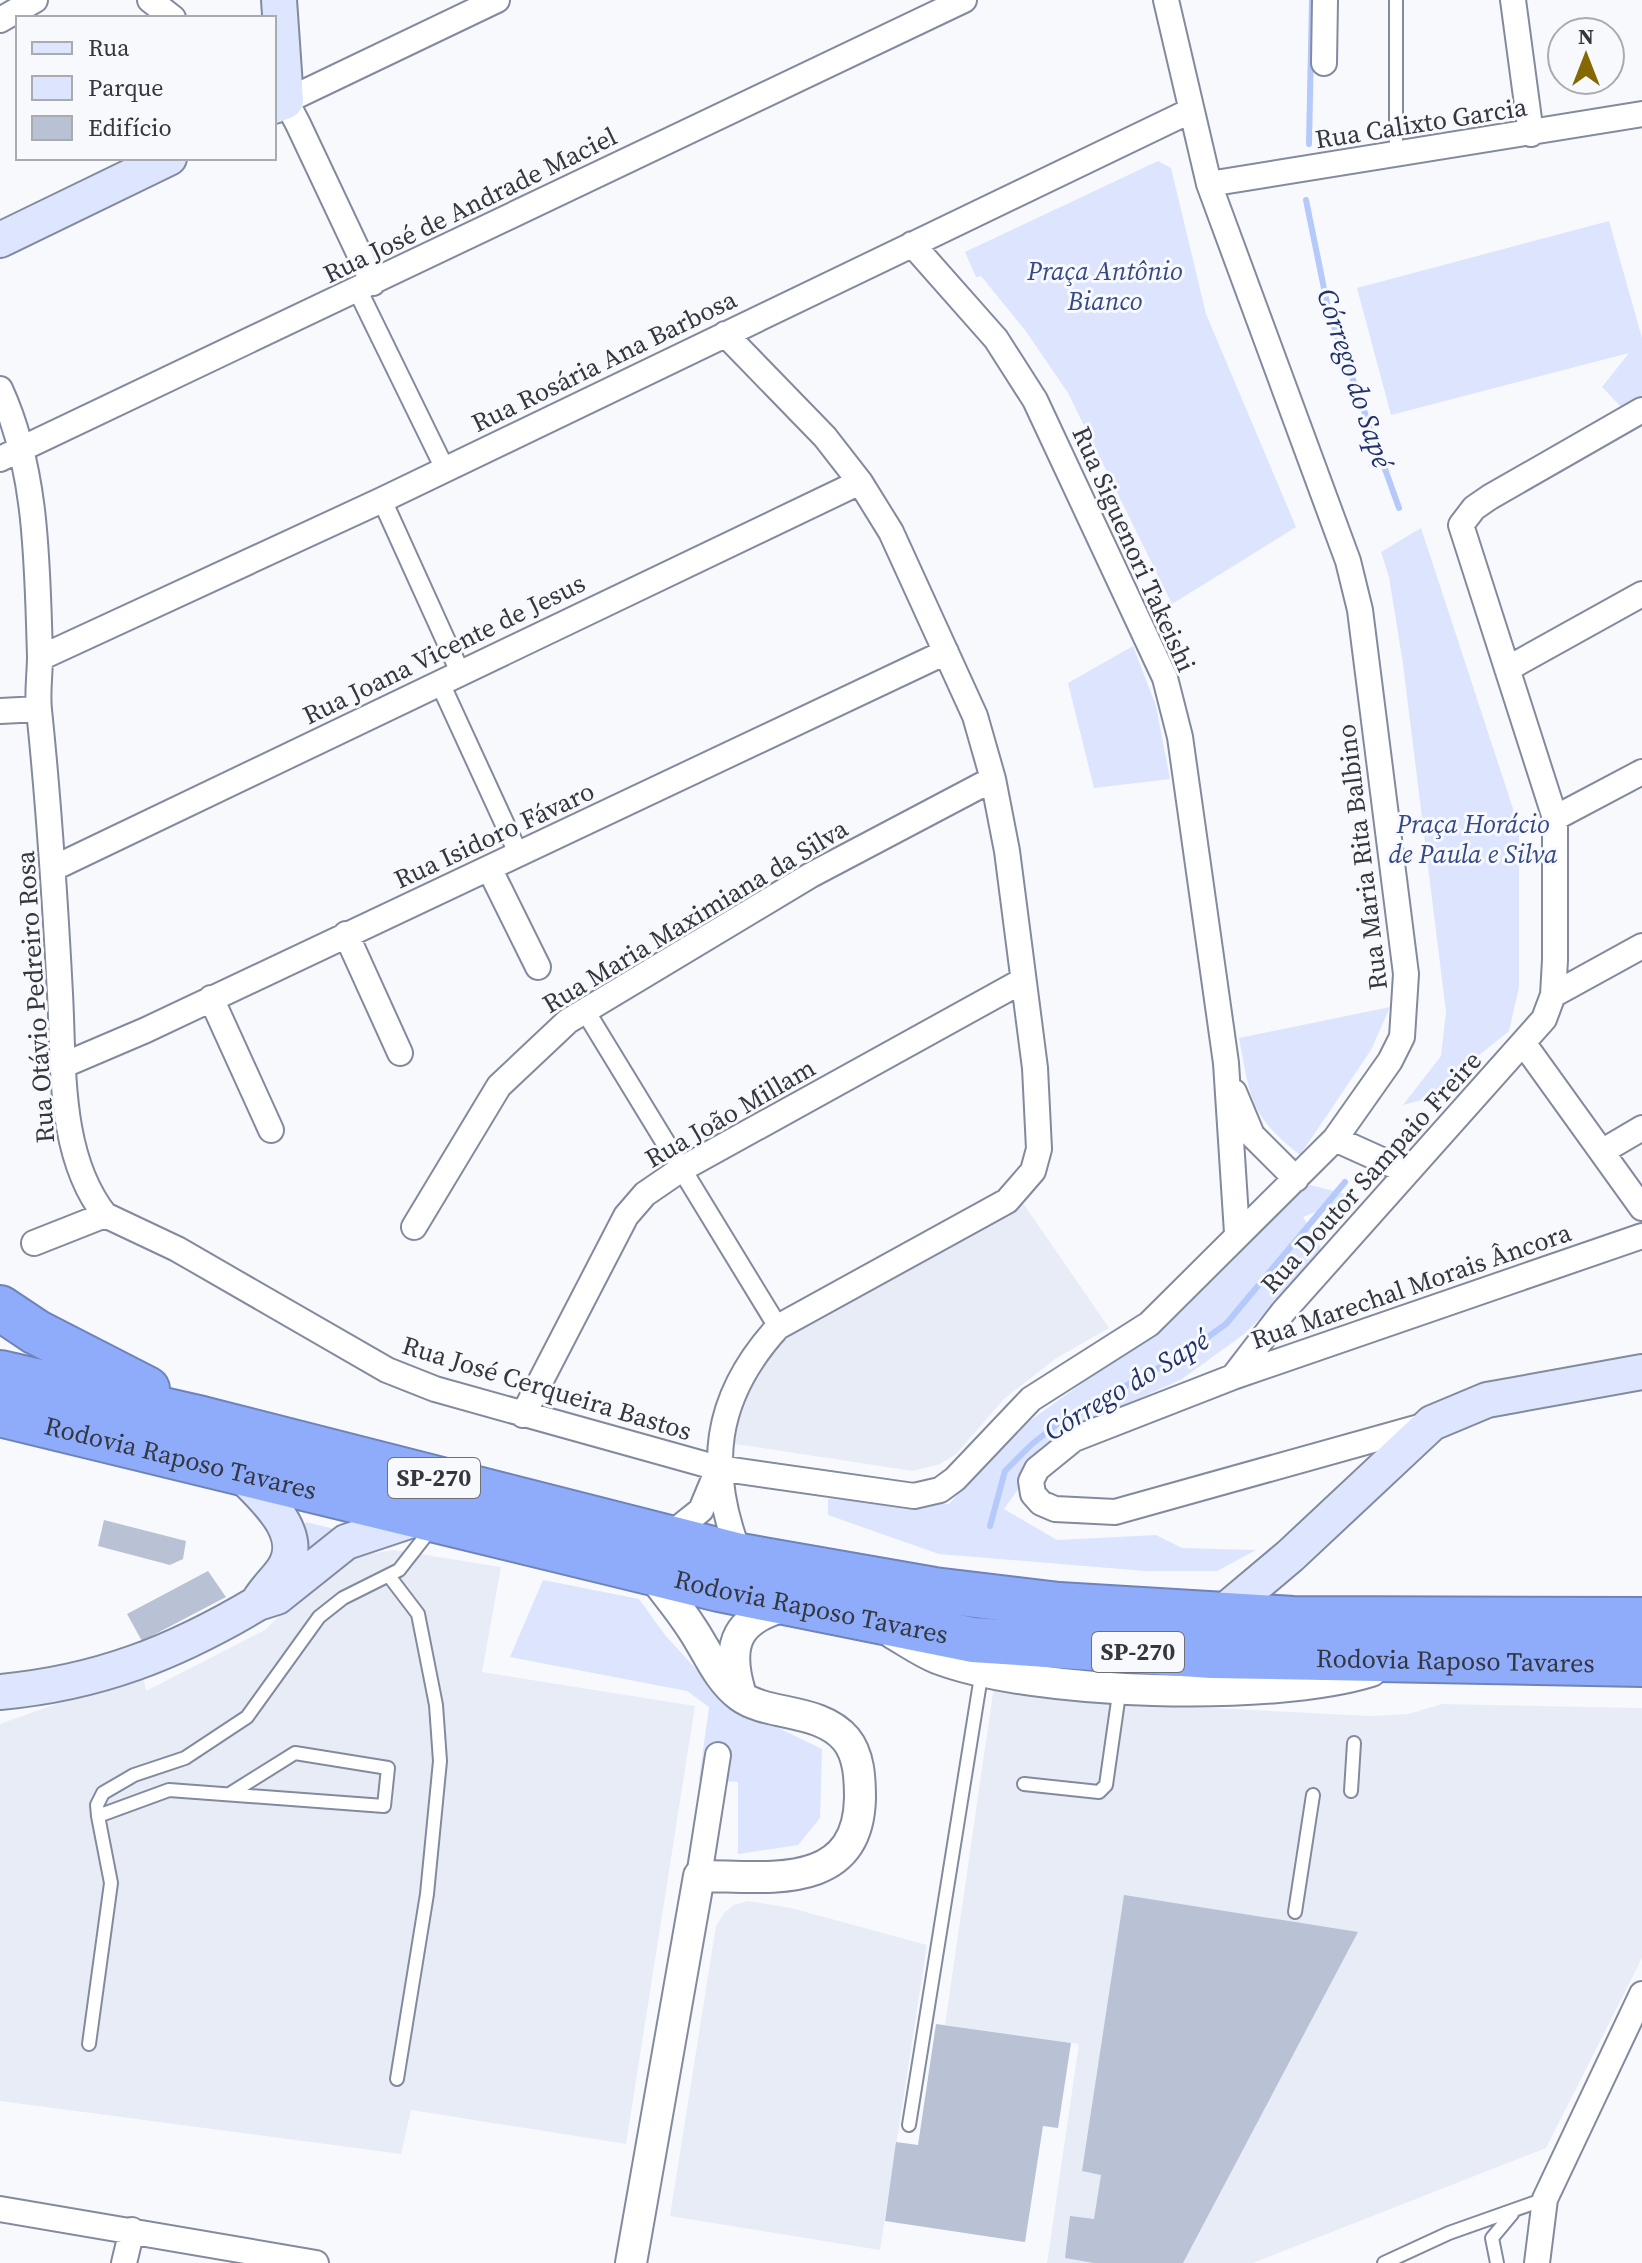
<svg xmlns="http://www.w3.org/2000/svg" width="1642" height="2263" viewBox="0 0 1642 2263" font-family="'Source Serif 4',serif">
<rect width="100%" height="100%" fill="#f7f9fd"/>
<!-- built -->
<path fill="#e7ecf7" d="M1023,1203L1109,1328L1055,1359L1005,1398L956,1454L940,1464L913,1471L729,1443L742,1398L777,1338Z
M394,1550L501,1567L482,1672L695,1706L626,2144L411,2110L401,2154L0,2101V1724L142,1673L146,1691L265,1630L312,1584L350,1557Z
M994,1686L1131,1704L1370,1716L1408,1714L1442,1704L1642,1708V1958L1546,2148L1253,2263H1047L1079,2044L945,2025Z
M748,1901L791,1908L927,1945L880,2250L670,2216L716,1926L724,1913L734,1905Z"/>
<!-- green -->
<path fill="#dce5fd" d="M1158,161L1171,168L1206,314L1296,527L1172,604L1068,393L1025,330L981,276L976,277L965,252Z
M1609,221L1642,338V400L1624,410L1602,387L1629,353L1391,415L1357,288Z
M1421,528L1519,827V987L1509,1031L1425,1099L1403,1105L1441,1056L1446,1012L1403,664L1389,577L1381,552Z
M1133,646L1156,706L1170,779L1094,788L1068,683Z
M1390,1007L1371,1050L1300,1155C1249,1114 1251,1100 1239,1038Z
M1306,1184L1354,1196L1303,1217L1321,1248L1310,1270L1244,1334L1182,1379L1055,1437L1004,1509L1057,1540L1156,1535L1182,1548L1256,1550L1217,1571H1145L939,1554L828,1515V1499L949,1504L1013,1433L1127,1351Z
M306,1522L339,1530L307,1557V1536L302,1527Z
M543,1580L639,1599L665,1635L727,1703L822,1749L820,1818L798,1845L738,1854V1782L699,1780L709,1707L687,1691L510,1657Z"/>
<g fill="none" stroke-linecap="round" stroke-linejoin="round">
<!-- stream -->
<path stroke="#b5c9fb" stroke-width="6" d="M1309,144L1312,0
M1306,200L1329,313L1399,508
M990,1526L1005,1471L1032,1444L1060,1422L1184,1354L1226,1324L1345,1182"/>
</g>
<!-- building -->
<path fill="#b9c1d5" d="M104,1520L186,1541L183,1559L170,1565L98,1546Z
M208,1571L226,1597L142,1641L127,1614Z
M1124,1895L1358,1932L1183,2263H1094L1065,2258L1070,2216L1094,2219L1101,2175L1082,2171Z
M936,2024L1071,2043L1058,2128L1043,2126L1025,2242L885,2221L896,2142L918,2145Z"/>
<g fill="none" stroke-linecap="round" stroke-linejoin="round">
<!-- service casing -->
<g stroke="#828a9d" stroke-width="16">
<path id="service" d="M1396,0V156
M389,1576L418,1614L436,1705L440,1761L427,1894L397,2079
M1024,1784L1099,1792L1106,1785L1120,1687
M1351,1791L1354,1743
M231,1793L295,1753L388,1768L384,1806L169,1790L98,1816L97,1805L103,1793L134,1775L185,1758L247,1717L319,1617L343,1598L399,1570L431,1529
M1295,1912L1313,1795
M89,2044L111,1883L98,1816
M909,2125L982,1670
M1384,2263L1449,2233L1545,2199
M1497,2263L1492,2238L1512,2214"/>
</g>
<!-- pedestrian casing -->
<g stroke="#828a9d" stroke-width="22">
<path id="pedestrian" d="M358,291L445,469
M382,500L460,672
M439,681L519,855
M584,1009L778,1327"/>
</g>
<!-- minor casing -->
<g stroke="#828a9d" stroke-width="28">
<path id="minor" d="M150,0L173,18
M1513,0L1531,134
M0,20L35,0
M1324,63L1325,0
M274,93L286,101L298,124L373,283
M286,101L497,0
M1209,184L1642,114
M912,244L996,339L1035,400L1165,678L1180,737L1226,1063L1237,1233
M725,334L825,437L860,482L891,532L975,716L993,779L1007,851L1035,1068L1039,1149L1033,1171L1007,1201L778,1327C713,1398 706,1469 740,1556
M0,389C38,471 37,567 40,656C40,674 37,692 39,710C49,805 55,899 60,994C64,1066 58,1155 105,1215
M0,459L964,0
M40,658L382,500L1190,111
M1507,669L1642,594
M0,711L39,709
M1555,818L1642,772
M54,868L860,482
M489,868L538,967
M346,934L400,1053
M1553,995L1642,946
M211,998L271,1130
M1524,1044L1642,1208
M64,1065L146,1030L946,652
M1234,1092L1252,1135L1296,1179
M1335,1139L1406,1171
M1603,1151L1642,1128
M414,1227L499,1086L568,1021L811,875L993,779
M34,1243L105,1215L177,1249L387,1370L435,1389L718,1468L914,1496L940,1490L955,1479L1031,1399L1149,1324L1335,1139L1390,1061L1402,1037L1406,974L1360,610L1348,561L1209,184L1166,0
M1233,1377L1283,1312L1544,1019L1553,995L1555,960V818L1461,525L1474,508L1490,497L1642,410
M523,1415L626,1216L645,1194L680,1170L1022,981
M1430,1424L1115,1512L1055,1509L1041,1503L1033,1494L1031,1481L1037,1469L1074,1439L1233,1377L1642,1236
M666,1538L701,1510L716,1474
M699,1876L718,1755
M0,2209L316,2263
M124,2263L132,2230
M1537,2263L1545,2199L1642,1994"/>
</g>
<!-- tertiary casing -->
<g stroke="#828a9d" stroke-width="34">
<path id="tertiary" d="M894,1634C908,1642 922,1652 937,1658C1033,1695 1273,1702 1371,1671
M740,1692C725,1642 738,1617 790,1605
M631,2263L699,1876C766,1876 858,1893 860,1798C860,1778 859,1755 846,1739C820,1708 767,1716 740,1696C717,1679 707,1650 691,1627C679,1608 664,1591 651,1573"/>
</g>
<!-- secondary casing -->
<g stroke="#828a9d" stroke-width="38">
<path id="secondary" d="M274,106L286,101L279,0
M0,240L169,158
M241,1474C263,1497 308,1534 283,1570C276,1580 267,1588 260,1599
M1221,1614L1290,1556L1432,1423L1487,1400L1642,1372
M0,1692C98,1683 174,1653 258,1603L277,1597L346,1542L421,1517"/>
</g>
<!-- motorway casing -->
<g stroke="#6f83b9" stroke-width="48">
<g id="motorway">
<path d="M0,1308L36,1332L147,1389"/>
<path d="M0,1373L202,1419L740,1556L934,1590L1059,1605L1293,1619L1642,1620"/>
<path id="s1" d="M0,1414L719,1589L973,1640L1212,1656L1642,1664"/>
</g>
</g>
<!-- service -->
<use href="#service" stroke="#fff" stroke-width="12"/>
<!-- pedestrian -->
<use href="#pedestrian" stroke="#fff" stroke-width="18"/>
<!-- minor -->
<use href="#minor" stroke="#fff" stroke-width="24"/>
<!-- tertiary -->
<use href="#tertiary" stroke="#fff" stroke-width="30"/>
<!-- secondary -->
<use href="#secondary" stroke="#dde6fe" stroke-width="34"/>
<!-- motorway -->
<use href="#motorway" stroke="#8facfb" stroke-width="44"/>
</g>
<g text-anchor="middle" stroke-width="6" stroke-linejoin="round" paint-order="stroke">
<!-- shield labels -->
<g fill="#f7f9fd" stroke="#6e7178" stroke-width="2">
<rect x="388" y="1458" width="92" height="40" rx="6"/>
<rect x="1092" y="1632" width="92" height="40" rx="6"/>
</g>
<g font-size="24" font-weight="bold" fill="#34373f">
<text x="434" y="1486">SP-270</text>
<text x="1138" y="1660">SP-270</text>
</g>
<!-- street labels -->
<g font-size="26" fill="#34373f" stroke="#f7f9fd">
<text transform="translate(1421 123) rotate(-9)" y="9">Rua Calixto Garcia</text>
<text transform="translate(470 205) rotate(-26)" y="9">Rua José de Andrade Maciel</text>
<text transform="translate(604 361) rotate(-26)" y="9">Rua Rosária Ana Barbosa</text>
<text transform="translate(1134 549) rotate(66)" y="9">Rua Siguenori Takeishi</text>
<text transform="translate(444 649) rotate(-26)" y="9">Rua Joana Vicente de Jesus</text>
<text transform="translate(494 835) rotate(-25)" y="9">Rua Isidoro Fávaro</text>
<text transform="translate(1362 857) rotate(-97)" y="9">Rua Maria Rita Balbino</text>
<text transform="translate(695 916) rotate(-31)" y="9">Rua Maria Maximiana da Silva</text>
<text transform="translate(35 997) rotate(-94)" y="9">Rua Otávio Pedreiro Rosa</text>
<text transform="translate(730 1113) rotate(-30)" y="9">Rua João Millam</text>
<text transform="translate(1371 1172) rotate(-48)" y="9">Rua Doutor Sampaio Freire</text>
<text transform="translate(1411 1286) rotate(-19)" y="9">Rua Marechal Morais Âncora</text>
<text transform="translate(547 1388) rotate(17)" y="9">Rua José Cerqueira Bastos</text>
<text dy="9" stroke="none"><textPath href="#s1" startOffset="186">Rodovia Raposo Tavares</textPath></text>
<text dy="9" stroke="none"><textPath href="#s1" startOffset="834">Rodovia Raposo Tavares</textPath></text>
<text dy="9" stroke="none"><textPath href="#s1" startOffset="1482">Rodovia Raposo Tavares</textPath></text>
</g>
<!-- park labels -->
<g font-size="26" font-style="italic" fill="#354986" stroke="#f7f9fd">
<text x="1105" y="280">Praça Antônio<tspan x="1105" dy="30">Bianco</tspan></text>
<text x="1473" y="833">Praça Horácio<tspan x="1473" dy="30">de Paula e Silva</tspan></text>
</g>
<!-- water labels -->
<g font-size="28" font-style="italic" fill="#20326c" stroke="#f7f9fd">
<text transform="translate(1355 378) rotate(72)" y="10">Córrego do Sapé</text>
<text transform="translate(1126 1385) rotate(-31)" y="10">Córrego do Sapé</text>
</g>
</g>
<!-- legend -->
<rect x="16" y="16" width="260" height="144" fill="#f7f9fd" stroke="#a9abb1" stroke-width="2"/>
<rect x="32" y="42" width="40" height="12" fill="#dde6fe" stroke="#a9abb1" stroke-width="2"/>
<text x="88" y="56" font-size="24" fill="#34373f">Rua</text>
<rect x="32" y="76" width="40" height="24" fill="#dce5fd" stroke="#a9abb1" stroke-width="2"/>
<text x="88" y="96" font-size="24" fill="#34373f">Parque</text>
<rect x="32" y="116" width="40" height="24" fill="#b9c1d5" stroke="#a9abb1" stroke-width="2"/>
<text x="88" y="136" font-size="24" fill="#34373f">Edifício</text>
<!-- north arrow -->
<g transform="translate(1586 56)"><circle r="38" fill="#f7f9fd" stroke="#a9abb1" stroke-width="2"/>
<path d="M0-6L14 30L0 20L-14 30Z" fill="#866802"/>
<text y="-12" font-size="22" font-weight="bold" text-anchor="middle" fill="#34373f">N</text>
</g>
</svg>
